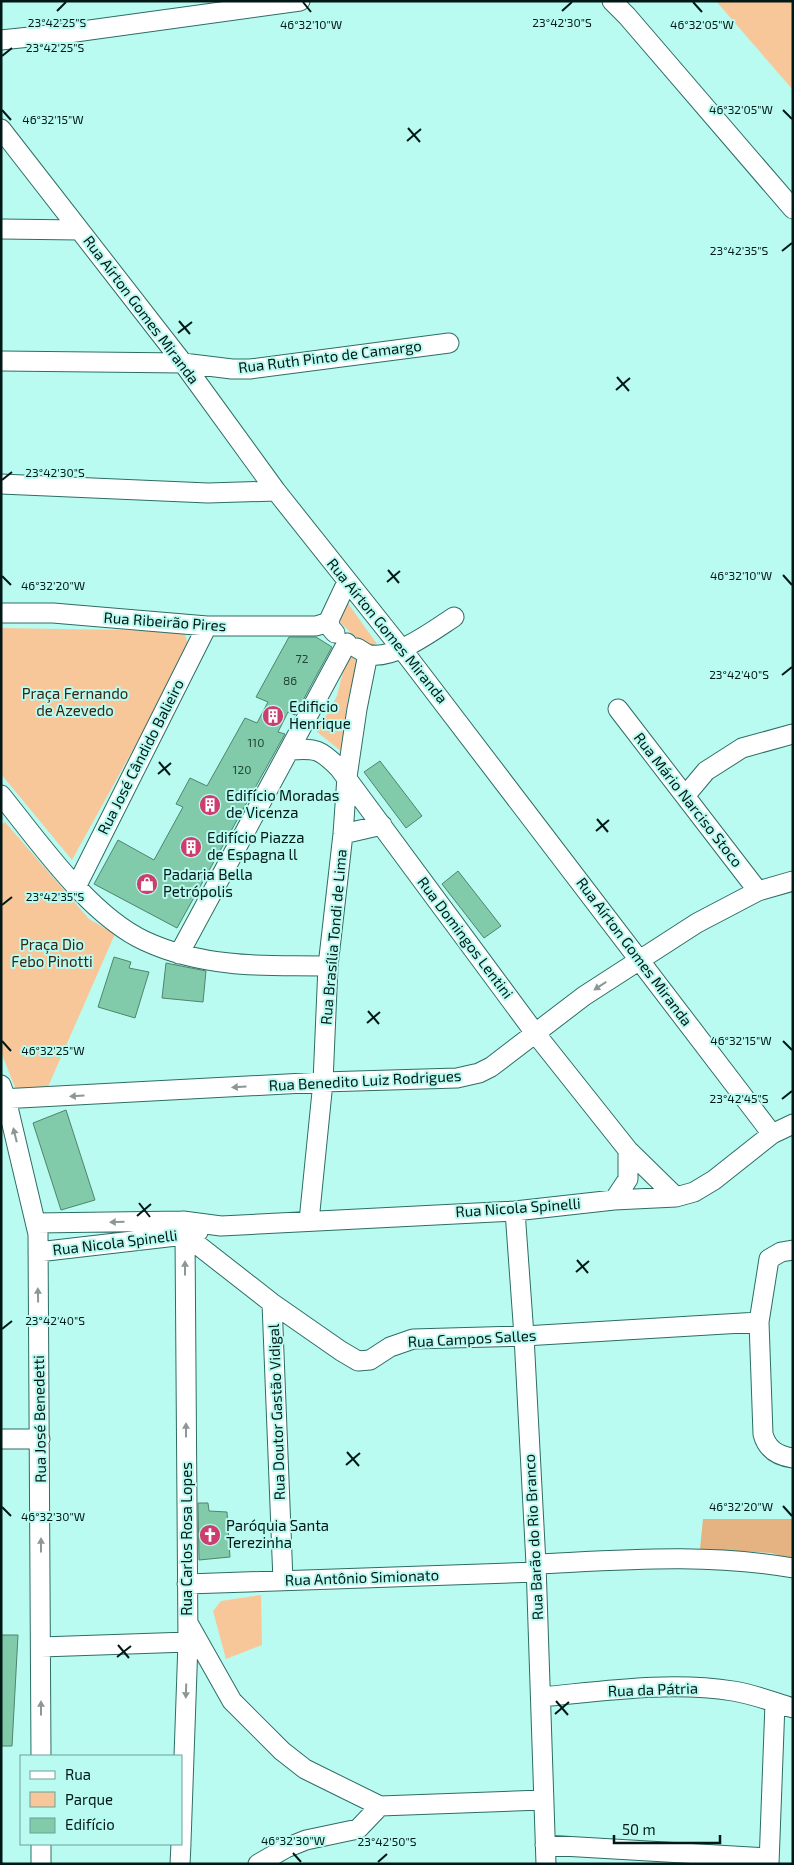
<svg xmlns="http://www.w3.org/2000/svg" width="794" height="1865" viewBox="0 0 794 1865" font-family="'Exo 2',sans-serif">
<rect width="100%" height="100%" fill="#b9faf1"/>
<!-- green -->
<path fill="#f8c799" d="M716,1H793V90Z
M347,602L377,644L368,650L337,619Z
M1,628L184,631L189,648L72,860L1,774Z
M347,654L363,660C358,673 349,691 347,705C345,722 352,736 341,751L317,732L337,696Z
M5,822L89,919L115,934L47,1089L16,1090L1,1052V825Z
M261,1595L262,1645L226,1659L213,1611L221,1601Z"/>
<!-- forest -->
<path fill="#e5b281" d="M703,1519H793V1559L771,1553L700,1549Z"/>
<!-- building -->
<path fill="#81cbaa" stroke="#50846d" d="M289,637H316L332,647L295,715L288,712L278,732L285,734L177,928L94,884L118,840L154,860L183,807L176,804L190,778L207,786L245,718L257,723L268,702L256,697Z
M380,761L422,816L406,828L364,772Z
M458,871L501,926L484,938L442,884Z
M114,957L131,962L129,968L149,972L135,1018L98,1007Z
M166,963L206,971L203,1002L162,998Z
M66,1110L95,1200L61,1210L33,1123Z
M198,1503H208L209,1511L227,1512L230,1557L199,1560Z
M1,1635H18L12,1746H1Z"/>
<g fill="none" stroke-linecap="round" stroke-linejoin="round">
<!-- minor casing -->
<g stroke="#2d6d65" stroke-width="21">
<path id="minor" d="M612,1L627,16L793,209
M1,40L68,33L300,1
M1,129L183,363L276,491L408,657L772,1134
M1,229L79,230
M1,361L183,363L232,369H250L449,343
M1,484L208,493L276,491
M1,613H53L207,626H316L329,622
M335,633L329,626L330,618L347,582
M357,648C360,650 364,652 367,654C392,662 434,630 454,617
M618,709L758,891
M290,750C316,748 320,749 339,768L535,1033L628,1150L676,1197
M1,795C39,842 89,915 145,941C171,953 200,960 229,963C261,967 295,965 328,966
M685,796L706,771L742,748L793,734
M343,834L382,825
M76,887L207,626
M179,954L347,643
M1,1085L6,1099L38,1234L41,1756
M1,1099L323,1082L457,1078L479,1073L491,1067L584,996L697,923L758,891L793,881
M614,1200L628,1179V1150
M515,1211L524,1336L536,1564L546,1864
M183,1221L185,1235L272,1303L341,1351L358,1361L370,1360L390,1347L413,1339L524,1336L759,1322
M309,1221L323,1082L328,966L343,834L347,777L357,709L368,654
M36,1223L183,1221L221,1226L515,1211L614,1200L676,1197L694,1192L714,1180L772,1134L793,1124
M793,1250L781,1252L769,1259L759,1322L763,1434C767,1449 777,1456 793,1458
M38,1252L185,1235L198,1232
M272,1303L283,1581
M1,1439H40
M536,1564C623,1560 706,1553 793,1568
M187,1584L536,1572
M188,1623L232,1701L282,1751L305,1769L380,1806L542,1800
M41,1647L188,1642
M541,1697C605,1691 670,1681 733,1691C753,1694 773,1702 793,1708
M181,1842L188,1642L185,1235
M545,1845L769,1858
M41,1864V1844
M180,1864L181,1844
M258,1864L286,1848L306,1840L358,1829L380,1806
M769,1864L775,1703"/>
</g>
<!-- minor -->
<use href="#minor" stroke="#fff" stroke-width="19"/>
</g>
<!-- one-way arrows -->
<defs><path id="oneway-solid" d="M-6-.8H1V-3.2L6.5 0L1 3.2V.8H-6Z" transform="scale(1.25)"/></defs>
<g fill="#8c9896">
<use href="#oneway-solid" transform="translate(600 986) rotate(147)"/>
<use href="#oneway-solid" transform="translate(239 1087) rotate(177)"/>
<use href="#oneway-solid" transform="translate(77 1096) rotate(177)"/>
<use href="#oneway-solid" transform="translate(15 1135) rotate(-104)"/>
<use href="#oneway-solid" transform="translate(117 1222) rotate(179)"/>
<use href="#oneway-solid" transform="translate(185 1268) rotate(-90)"/>
<use href="#oneway-solid" transform="translate(38 1295) rotate(-91)"/>
<use href="#oneway-solid" transform="translate(186 1430) rotate(-90)"/>
<use href="#oneway-solid" transform="translate(41 1545) rotate(-90)"/>
<use href="#oneway-solid" transform="translate(186 1691) rotate(92)"/>
<use href="#oneway-solid" transform="translate(41 1708) rotate(-90)"/>
</g>
<!-- ticks -->
<path fill="none" stroke="#001916" stroke-width="2" d="M303,2L311,12M693,2L702,12M57,11L66,2M562,11L572,2M2,56L12,48M2,110L11,120M783,110L792,119M408,128L420,142M407,141L421,129M782,251L792,243M179,321L190,334M178,333L192,322M617,377L629,391M616,390L630,378M2,480L12,472M388,570L399,583M783,575L792,585M2,576L11,585M387,582L400,571M782,675L792,667M159,762L170,775M158,774L171,763M597,819L608,832M596,831L609,820M2,905L12,897M368,1011L379,1024M367,1023L380,1012M2,1041L11,1051M783,1041L792,1050M782,1099L792,1091M139,1203L150,1217M137,1216L151,1204M577,1260L588,1273M576,1272L589,1261M2,1329L12,1321M347,1452L359,1466M346,1465L360,1453M783,1506L792,1516M2,1507L11,1516M118,1645L129,1658M117,1657L131,1646M556,1701L568,1715M555,1714L569,1702M293,1853L301,1862M378,1862L387,1854"/>
<!-- icons -->
<defs>
<g id="building-disc" transform="scale(1.125)"><circle r="9.5" fill="#cc3e6d" stroke="#b9faf1"/><path d="M-4-6H4V6H1V3H-1V6H-4ZM-2.5-4.3h1.7v1.8h-1.7ZM.8-4.3h1.7v1.8H.8ZM-2.5-1h1.7V.8h-1.7ZM.8-1h1.7V.8H.8Z" fill="#fff"/></g>
<g id="shop-disc" transform="scale(1.125)"><circle r="9.5" fill="#cc3e6d" stroke="#b9faf1"/><path d="M-5-2.5h2.3a2.7 3.5 0 0 1 5.4 0H5L5.5 6h-11ZM-1.5-2.5h3a1.5 2.3 0 0 0-3 0Z" fill="#fff"/></g>
<g id="church-disc" transform="scale(1.125)"><circle r="9.5" fill="#cc3e6d" stroke="#b9faf1"/><path d="M-1.2-6h2.4v3.5h3.3v2.4h-3.3V6h-2.4V-.1h-3.3v-2.4h3.3Z" fill="#fff"/></g>
</defs>
<g fill-rule="evenodd">
<use href="#building-disc" x="273" y="716"/>
<use href="#building-disc" x="210" y="805"/>
<use href="#building-disc" x="191" y="847"/>
<use href="#shop-disc" x="147" y="884"/>
<use href="#church-disc" x="210" y="1535"/>
</g>
<g text-anchor="middle" stroke-width="4" stroke-linejoin="round" paint-order="stroke">
<!-- number labels -->
<g font-size="12" fill="#20463b">
<text x="302" y="663">72</text>
<text x="290" y="685">86</text>
<text x="256" y="747">110</text>
<text x="242" y="774">120</text>
</g>
<!-- street labels -->
<g font-size="15" fill="#001916" stroke="#b9faf1">
<text transform="translate(141 310) rotate(53)" y="5">Rua Aírton Gomes Miranda</text>
<text transform="translate(330 357) rotate(-7)" y="5">Rua Ruth Pinto de Camargo</text>
<text transform="translate(165 622) rotate(4)" y="5">Rua Ribeirão Pires</text>
<text transform="translate(387 631) rotate(51)" y="5">Rua Aírton Gomes Miranda</text>
<text transform="translate(141 757) rotate(-63)" y="5">Rua José Cândido Balieiro</text>
<text transform="translate(688 800) rotate(52)" y="5">Rua Mário Narciso Stoco</text>
<text transform="translate(334 937) rotate(-85)" y="5">Rua Brasília Tondi de Lima</text>
<text transform="translate(465 938) rotate(53)" y="5">Rua Domingos Lentini</text>
<text transform="translate(634 952) rotate(53)" y="5">Rua Aírton Gomes Miranda</text>
<text transform="translate(365 1081) rotate(-3)" y="5">Rua Benedito Luiz Rodrigues</text>
<text transform="translate(518 1208) rotate(-4)" y="5">Rua Nicola Spinelli</text>
<text transform="translate(115 1243) rotate(-7)" y="5">Rua Nicola Spinelli</text>
<text transform="translate(472 1339) rotate(-3)" y="5">Rua Campos Salles</text>
<text transform="translate(277 1412) rotate(-92)" y="5">Rua Doutor Gastão Vidigal</text>
<text transform="translate(40 1419) rotate(-91)" y="5">Rua José Benedetti</text>
<text transform="translate(534 1537) rotate(-93)" y="5">Rua Barão do Rio Branco</text>
<text transform="translate(187 1539) rotate(-90)" y="5">Rua Carlos Rosa Lopes</text>
<text transform="translate(362 1578) rotate(-2)" y="5">Rua Antônio Simionato</text>
<text transform="translate(653 1690) rotate(-2)" y="5">Rua da Pátria</text>
</g>
<!-- park labels -->
<g font-size="15" fill="#3b2510" stroke="#b9faf1">
<text x="75" y="699">Praça Fernando<tspan x="75" dy="17">de Azevedo</tspan></text>
<text x="52" y="950">Praça Dio<tspan x="52" dy="17">Febo Pinotti</tspan></text>
</g>
<!-- poi labels -->
<g font-size="15" fill="#001916" stroke="#b9faf1" text-anchor="start">
<text x="289" y="712">Edificio<tspan x="289" dy="17">Henrique</tspan></text>
<text x="226" y="801">Edifício Moradas<tspan x="226" dy="17">de Vicenza</tspan></text>
<text x="207" y="843">Edifício Piazza<tspan x="207" dy="17">de Espagna ll</tspan></text>
<text x="163" y="880">Padaria Bella<tspan x="163" dy="17">Petrópolis</tspan></text>
<text x="226" y="1531">Paróquia Santa<tspan x="226" dy="17">Terezinha</tspan></text>
</g>
</g>
<g font-size="12" text-anchor="middle" fill="#001916" stroke="#b9faf1" stroke-width="4" stroke-linejoin="round" paint-order="stroke">
<text x="57" y="27">23°42'25"S</text>
<text x="562" y="27">23°42'30"S</text>
<text x="311" y="29">46°32'10"W</text>
<text x="702" y="29">46°32'05"W</text>
<text x="55" y="52">23°42'25"S</text>
<text x="741" y="114">46°32'05"W</text>
<text x="53" y="124">46°32'15"W</text>
<text x="739" y="255">23°42'35"S</text>
<text x="55" y="477">23°42'30"S</text>
<text x="741" y="580">46°32'10"W</text>
<text x="53" y="590">46°32'20"W</text>
<text x="739" y="679">23°42'40"S</text>
<text x="55" y="901">23°42'35"S</text>
<text x="741" y="1045">46°32'15"W</text>
<text x="53" y="1055">46°32'25"W</text>
<text x="739" y="1103">23°42'45"S</text>
<text x="55" y="1325">23°42'40"S</text>
<text x="741" y="1511">46°32'20"W</text>
<text x="53" y="1521">46°32'30"W</text>
<text x="293" y="1845">46°32'30"W</text>
<text x="387" y="1846">23°42'50"S</text>
</g>
<!-- border -->
<rect width="794" height="1865" fill="none" stroke="#001916" stroke-width="5"/>
<!-- legend -->
<rect x="20" y="1755" width="162" height="90" fill="#b9faf1" stroke="#6fa099"/>
<rect x="30" y="1771" width="25" height="8" fill="#ffffff" stroke="#6fa099"/>
<text x="65" y="1780" font-size="15" fill="#001916">Rua</text>
<rect x="30" y="1792" width="25" height="15" fill="#f8c799" stroke="#6fa099"/>
<text x="65" y="1805" font-size="15" fill="#001916">Parque</text>
<rect x="30" y="1818" width="25" height="15" fill="#81cbaa" stroke="#6fa099"/>
<text x="65" y="1830" font-size="15" fill="#001916">Edifício</text>
<!-- scale -->
<path d="M614 1835v8h106v-8" fill="none" stroke="#001916" stroke-width="2.5"/>
<text x="622" y="1835" font-size="15" fill="#001916" stroke="#b9faf1" stroke-width="4" paint-order="stroke">50 m</text>
</svg>
